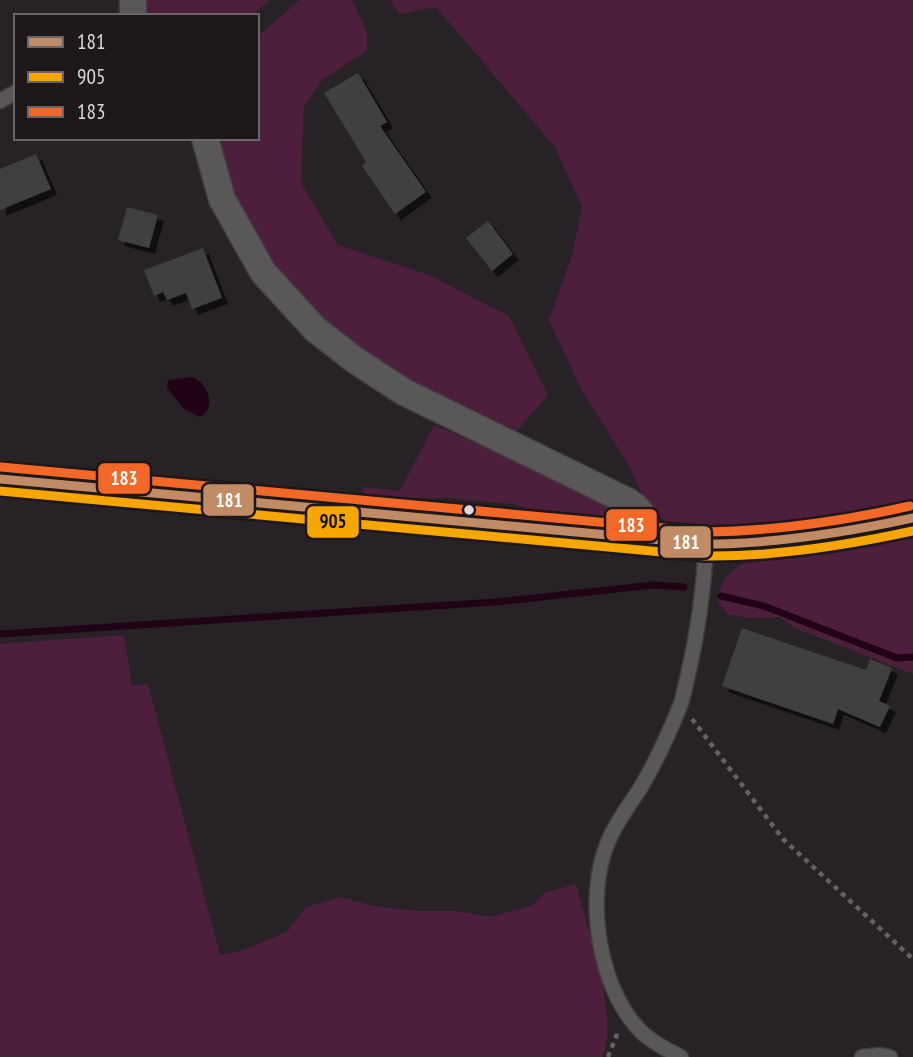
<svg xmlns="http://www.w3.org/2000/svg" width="913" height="1057" viewBox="0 0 913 1057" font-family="'PT Sans Narrow',sans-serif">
<defs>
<filter id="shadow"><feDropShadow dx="6" dy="6" stdDeviation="0" flood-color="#0009"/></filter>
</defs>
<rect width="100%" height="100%" fill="#272225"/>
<!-- green -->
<path fill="#4e1f3c" d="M144,0H270L251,16H146Z
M300,0H352L367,32V51L323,79L304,106L301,183L338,245L429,275L509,316L548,395L515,433L413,382L326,324L275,268L229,192L221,138H257V37Z
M390,0H913V502L794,525L693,526L666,523L643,496L626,461L581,389L549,320L572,256L582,207L555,147L436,7L399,14Z
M434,425L612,503L619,518L611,524L551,517L514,504L446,498L365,497L362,487L400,491Z
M913,538V674L795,628L779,617L747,618L727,614L717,600L724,579L741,564Z
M124,635L132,686L148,684L220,955L243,950L287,932L306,907L340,897L374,906L415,911H457L490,917L533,905L544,893L576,884C586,924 621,1022 602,1057H0V644Z"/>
<!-- water -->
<path fill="#200315" d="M192,377C207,382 218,407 200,417L184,409L167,388L168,380Z"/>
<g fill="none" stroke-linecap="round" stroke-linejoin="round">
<!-- stream -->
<path stroke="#200315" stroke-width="7" d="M721,596L764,606L897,658L913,657
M0,634L496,602L653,585L684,587"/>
</g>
<!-- building -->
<path fill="#403f3f" filter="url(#shadow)" d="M358,73L387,122L380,126L426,192L395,214L362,166L366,162L324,93Z
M36,154L51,189L0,210V169Z
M127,207L158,215L149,248L118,240Z
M488,221L513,254L492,271L466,238Z
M203,248L222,298L192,309L186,293L167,300L163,292L154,296L144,270Z
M742,628L866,670L870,659L892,668L879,701L890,706L880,727L838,709L833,724L722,686Z"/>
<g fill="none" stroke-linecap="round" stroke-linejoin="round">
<!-- service casing -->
<g stroke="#413d3f" stroke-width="17">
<path id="service" d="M0,101L16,92
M681,1057C669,1051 655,1044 645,1035C599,995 584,897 608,842C616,822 629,806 641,787C656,762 669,733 680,706C684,696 685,685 688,675C698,632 704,588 706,544
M862,1057L880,1055L890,1057"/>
</g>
<!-- minor casing -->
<g stroke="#413d3f" stroke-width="29">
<path id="minor" d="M133,0V16
M205,138L222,199L263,272L315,329L355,360L404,392L629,502C646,513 644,519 644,538"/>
</g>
<!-- tertiary casing -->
<g stroke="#413d3f" stroke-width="36">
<path id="tertiary" d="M0,479L706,544C777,545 845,534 913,518"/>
</g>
<!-- path -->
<path stroke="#636162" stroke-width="4.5" stroke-dasharray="5 5" stroke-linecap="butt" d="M692,719L783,839L913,959
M608,1057L618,1032"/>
<!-- service -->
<use href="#service" stroke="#595758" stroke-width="14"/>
<!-- minor -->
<use href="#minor" stroke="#595758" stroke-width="26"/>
<!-- tertiary -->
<use href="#tertiary" stroke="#595758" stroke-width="33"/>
<!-- bus-1 casing -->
<g stroke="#1e181b" stroke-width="14">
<path id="bus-1" d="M0,479L706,544C776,544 844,533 913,518"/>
</g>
<!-- bus-2 casing -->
<g stroke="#1e181b" stroke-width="14">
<path id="bus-2" d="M0,491L705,556C775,557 844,546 913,531"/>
</g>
<!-- bus-3 casing -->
<g stroke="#1e181b" stroke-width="14">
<path id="bus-3" d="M1,467L707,532C776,531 843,521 910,506"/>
</g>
<!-- bus-1 -->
<use href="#bus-1" stroke="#c18c65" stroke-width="9"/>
<!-- bus-2 -->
<use href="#bus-2" stroke="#f7a600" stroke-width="9"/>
<!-- bus-3 -->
<use href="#bus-3" stroke="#f36827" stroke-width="9"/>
</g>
<!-- markers -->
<circle fill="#ddd8db" stroke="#1e181b" stroke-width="2.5" cx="469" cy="510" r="6"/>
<g stroke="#1e181b" stroke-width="2.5">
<rect x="97" y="462" width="54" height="33" rx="7" fill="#f36827"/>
<rect x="202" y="483" width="53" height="34" rx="7" fill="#c18c65"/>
<rect x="306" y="505" width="54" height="34" rx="7" fill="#f7a600"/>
<rect x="605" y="508" width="53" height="34" rx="7" fill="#f36827"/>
<rect x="659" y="525" width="53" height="34" rx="7" fill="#c18c65"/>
</g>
<g font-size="19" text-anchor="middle" font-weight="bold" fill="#fff">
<text x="124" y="485">183</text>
<text x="229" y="507">181</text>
<text x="631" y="532">183</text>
<text x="686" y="549">181</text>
</g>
<g font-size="19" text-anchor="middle" font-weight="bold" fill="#111">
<text x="333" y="528">905</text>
</g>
<!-- legend -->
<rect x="14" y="14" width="245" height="126" fill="#1e181b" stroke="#6a6568" stroke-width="2"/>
<rect x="28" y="37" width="35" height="10" fill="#c18c65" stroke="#6a6568" stroke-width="2"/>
<text x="77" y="49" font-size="21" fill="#ddd8db">181</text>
<rect x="28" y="72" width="35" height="10" fill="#f7a600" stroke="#6a6568" stroke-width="2"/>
<text x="77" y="84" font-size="21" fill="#ddd8db">905</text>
<rect x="28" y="107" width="35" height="10" fill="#f36827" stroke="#6a6568" stroke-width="2"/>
<text x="77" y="119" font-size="21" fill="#ddd8db">183</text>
</svg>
